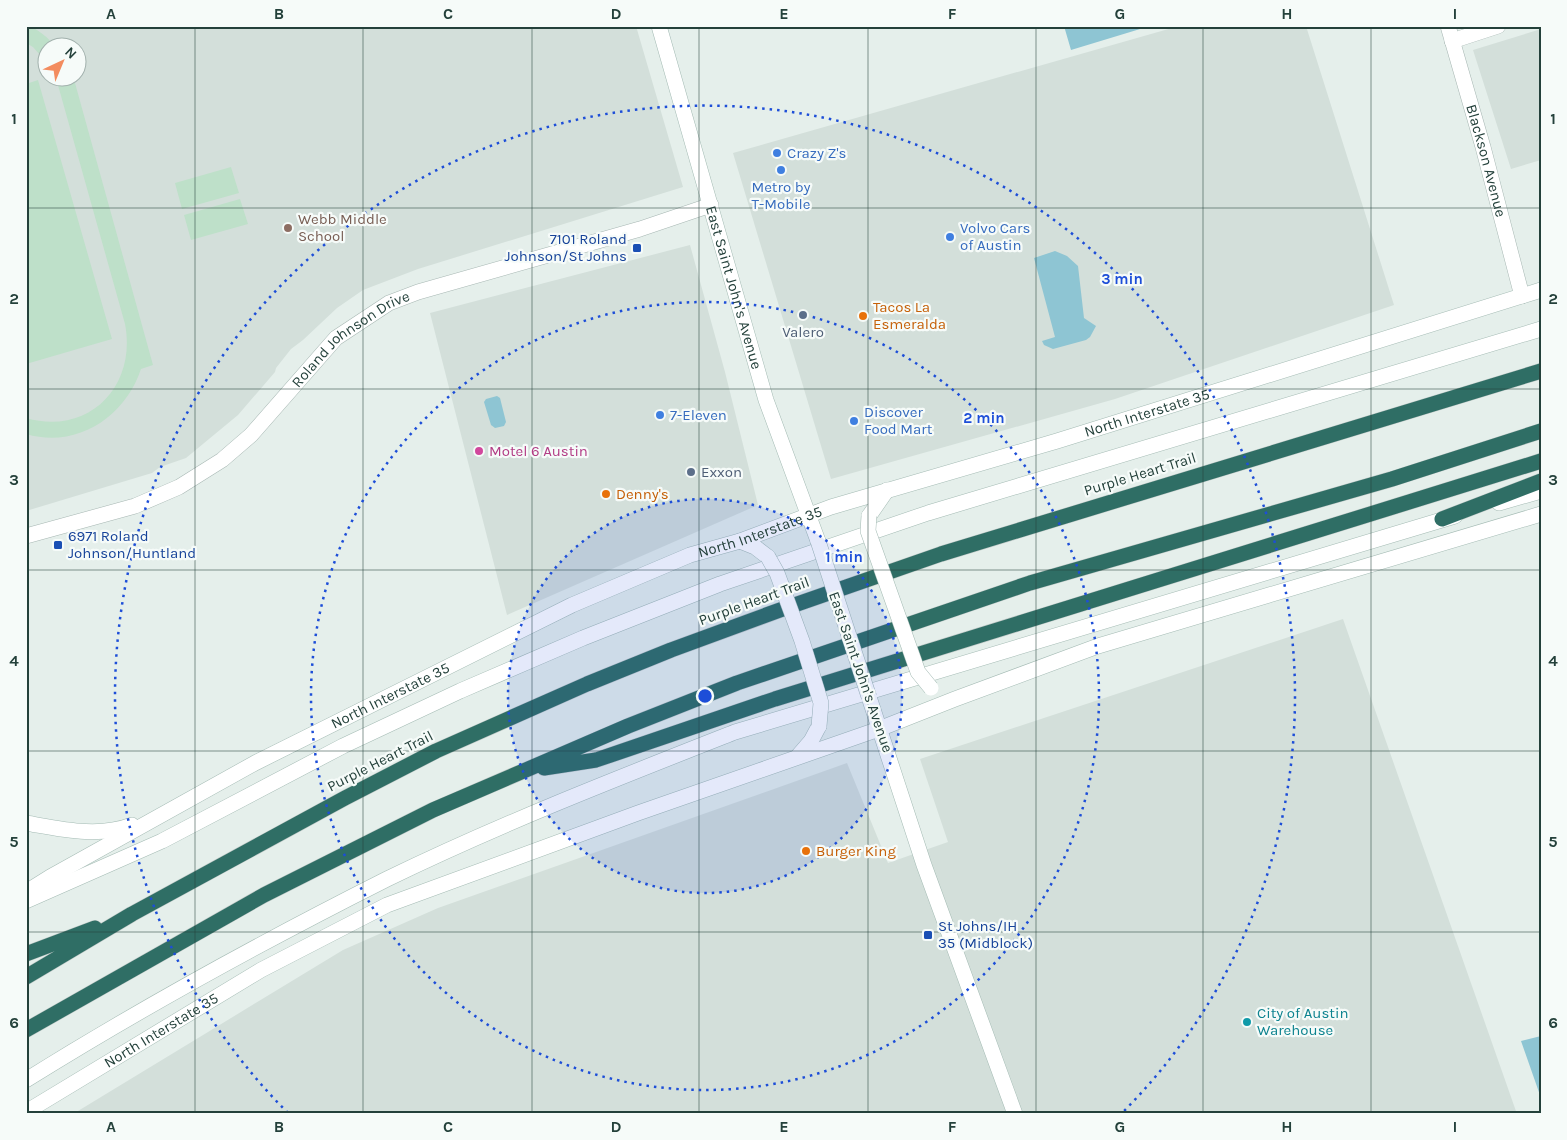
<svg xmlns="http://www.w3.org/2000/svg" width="1567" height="1140" viewBox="0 0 1567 1140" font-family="Karla,sans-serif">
<rect width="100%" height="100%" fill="#e5efeb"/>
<!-- built -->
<path fill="#d3dfda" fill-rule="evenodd" d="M26,26H636L683,187L418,269L363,290L337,308L303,340L291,349L276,368L275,372L238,415L186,458L160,467L152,473L26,511ZM48,48H78V78H48Z
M1179,26H1306L1394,305L1115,399L831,479L733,153Z
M1541,29V160L1511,169L1473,50Z
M690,245L725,372L758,505L507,615L430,313Z
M1343,619L1517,1114H73L343,950L438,908L847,763L888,863L948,842L920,759Z"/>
<!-- green -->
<path fill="#bee0c9" d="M26,26C37,27 49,39 56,47L48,48L47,63L33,47L26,43Z
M56,78H73L75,83L153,365L141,369C125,417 77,449 26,434V418C89,436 137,386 125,324Z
M38,80L112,339L26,364V84Z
M231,167L239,193L182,209L175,183Z
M240,199L248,224L191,240L184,215Z"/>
<!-- water -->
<path fill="#8ec5d3" d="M1064,26H1150L1071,50Z
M1055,251L1067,256L1078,266L1084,318L1096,326L1090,337L1086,340L1053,349L1044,345L1042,341L1055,337L1034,258Z
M497,396L500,398L506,422L504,426L495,428L491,425L484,402L486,399Z
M1541,1036V1098L1521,1041Z"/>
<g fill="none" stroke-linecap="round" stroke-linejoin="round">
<!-- street casing -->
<g stroke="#a7b7b3" stroke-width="16">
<g id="street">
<path id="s1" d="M1448,26L1483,147L1522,296"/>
<path d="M1452,41L1498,26"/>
<path id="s2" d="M26,536L135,506L179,487L222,460L251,435L336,338L389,303L418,292L640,229L711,205"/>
</g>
</g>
<!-- secondary casing -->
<g stroke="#a4bbb4" stroke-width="16">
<g id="secondary">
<path id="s3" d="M659,26L766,400L818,541"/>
<path d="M1499,503L1541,491"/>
<path d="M869,516L887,490"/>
<path d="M740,541L755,547L768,557"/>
<path d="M869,697L924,865L1015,1114"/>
<path d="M798,756L811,741L819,726"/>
<path d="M26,823C61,829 98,838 132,825"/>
<path id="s4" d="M26,892L50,877L255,763L572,605L690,555L740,541L831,507L1057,441L1541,290"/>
<path d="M26,901L162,841L343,746L460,691L583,638L720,584L928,513L1541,329"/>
<path d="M26,1080C143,1007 264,941 387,879C500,824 618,778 735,732L1455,516"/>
<path id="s5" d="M26,1112L261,970L387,905L638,813L879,729L955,699L1098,646L1541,514"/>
</g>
</g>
<!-- highway casing -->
<g stroke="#c2cac8" stroke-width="16">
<path id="highway" d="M1442,519L1541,481
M544,768L596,760L775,699L1541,461
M26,954L95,928
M26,977L132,914L345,798L436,751L587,684L671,650L780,610L941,554L1541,371
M26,1030L264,895L433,810L628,726L737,683L1030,583L1392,479L1541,431"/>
</g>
<!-- street -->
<use href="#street" stroke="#fff" stroke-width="15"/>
<!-- secondary -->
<use href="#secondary" stroke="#fff" stroke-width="15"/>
<!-- highway -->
<use href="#highway" stroke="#2f6e65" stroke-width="15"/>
<!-- secondary-bridge casing -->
<g stroke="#a4bbb4" stroke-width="16" stroke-linecap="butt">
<path id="secondary-bridge" d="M869,516L868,531L918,672L931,688
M818,541L869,697
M768,557L777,573L802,641L821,703L819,726"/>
</g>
<!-- secondary-bridge -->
<use href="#secondary-bridge" stroke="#fff" stroke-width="15"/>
</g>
<!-- grid -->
<path fill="none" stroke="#24413b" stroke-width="1" stroke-opacity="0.55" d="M195,26V1114M363,26V1114M532,26V1114M699,26V1114M868,26V1114M1036,26V1114M1203,26V1114M1371,26V1114M26,208H1541M26,389H1541M26,570H1541M26,751H1541M26,932H1541"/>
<!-- distance rings -->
<circle cx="705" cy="696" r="197" fill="#1d4ed8" fill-opacity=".12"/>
<g fill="none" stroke="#1d4ed8" stroke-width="2.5" stroke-dasharray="2.5 5">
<circle cx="705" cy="696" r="197"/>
<circle cx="705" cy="696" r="394"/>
<path d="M288 1113A590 590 0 1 1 1122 1113"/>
</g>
<!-- markers -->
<g fill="#3f7fe0" stroke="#f6fbf9" stroke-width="2">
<circle cx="777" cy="153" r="5"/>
<circle cx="781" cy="170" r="5"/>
<circle cx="950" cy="237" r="5"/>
<circle cx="660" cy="415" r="5"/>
<circle cx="854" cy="421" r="5"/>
</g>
<circle fill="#8d6e63" stroke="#f6fbf9" stroke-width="2" cx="288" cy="228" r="5"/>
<g fill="#1a4fb4" stroke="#f6fbf9" stroke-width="2">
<rect x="632" y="243" width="10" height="10" rx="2.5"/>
<rect x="53" y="540" width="10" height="10" rx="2.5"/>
<rect x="923" y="930" width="10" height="10" rx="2.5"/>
</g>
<g fill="#5c6f8a" stroke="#f6fbf9" stroke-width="2">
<circle cx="803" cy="315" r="5"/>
<circle cx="691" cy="472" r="5"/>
</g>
<g fill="#e8710a" stroke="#f6fbf9" stroke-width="2">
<circle cx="863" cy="316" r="5"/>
<circle cx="606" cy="494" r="5"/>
<circle cx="806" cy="851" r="5"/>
</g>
<circle fill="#d1479c" stroke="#f6fbf9" stroke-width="2" cx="479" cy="451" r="5"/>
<circle fill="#0f9aa8" stroke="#f6fbf9" stroke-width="2" cx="1247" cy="1022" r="5"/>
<g text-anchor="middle" stroke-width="4.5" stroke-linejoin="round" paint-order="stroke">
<!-- shop labels -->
<g font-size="15" fill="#366cbe" stroke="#f6fbf9" text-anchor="start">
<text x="787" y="158">Crazy Z's</text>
<text x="781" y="192" text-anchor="middle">Metro by<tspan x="781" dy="17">T-Mobile</tspan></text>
<text x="960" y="233">Volvo Cars<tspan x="960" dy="17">of Austin</tspan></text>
<text x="864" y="417">Discover<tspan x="864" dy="17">Food Mart</tspan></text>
<text x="670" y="420">7-Eleven</text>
</g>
<!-- street labels -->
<g font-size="15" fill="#24413b" stroke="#f6fbf9">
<text dy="5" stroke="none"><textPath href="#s1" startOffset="140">Blackson Avenue</textPath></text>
<text dy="5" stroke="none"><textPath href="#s3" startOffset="272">East Saint John's Avenue</textPath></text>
<text dy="5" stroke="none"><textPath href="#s2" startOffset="390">Roland Johnson Drive</textPath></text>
<text dy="5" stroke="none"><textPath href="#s4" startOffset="1224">North Interstate 35</textPath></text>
<text transform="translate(1140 474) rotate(-17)" y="5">Purple Heart Trail</text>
<text dy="5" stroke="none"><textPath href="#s4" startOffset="819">North Interstate 35</textPath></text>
<text transform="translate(754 601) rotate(-20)" y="5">Purple Heart Trail</text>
<text transform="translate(861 672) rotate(71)" y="5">East Saint John's Avenue</text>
<text dy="5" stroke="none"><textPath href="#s4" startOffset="414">North Interstate 35</textPath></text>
<text transform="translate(380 761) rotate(-27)" y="5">Purple Heart Trail</text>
<text dy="5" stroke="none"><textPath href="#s5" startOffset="158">North Interstate 35</textPath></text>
</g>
<!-- education labels -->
<g font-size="15" fill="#785e54" stroke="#f6fbf9" text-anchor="start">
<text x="298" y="224">Webb Middle<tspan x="298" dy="17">School</tspan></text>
</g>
<!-- transit labels -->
<g font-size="15" fill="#164399" stroke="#f6fbf9" text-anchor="start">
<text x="627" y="244" text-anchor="end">7101 Roland<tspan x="627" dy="17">Johnson/St Johns</tspan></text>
<text x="68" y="541">6971 Roland<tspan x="68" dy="17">Johnson/Huntland</tspan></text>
<text x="938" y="931">St Johns/IH<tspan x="938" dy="17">35 (Midblock)</tspan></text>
</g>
<!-- food labels -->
<g font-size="15" fill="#c56008" stroke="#f6fbf9" text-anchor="start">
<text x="873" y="312">Tacos La<tspan x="873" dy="17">Esmeralda</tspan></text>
<text x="616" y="499">Denny's</text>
<text x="816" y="856">Burger King</text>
</g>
<!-- service labels -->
<g font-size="15" fill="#4e5e75" stroke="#f6fbf9">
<text x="803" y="337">Valero</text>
<text x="701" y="477" text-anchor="start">Exxon</text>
</g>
<!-- hotel labels -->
<g font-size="15" fill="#b23c85" stroke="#f6fbf9" text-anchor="start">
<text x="489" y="456">Motel 6 Austin</text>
</g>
<!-- culture labels -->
<g font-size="15" fill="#0d838f" stroke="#f6fbf9" text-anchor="start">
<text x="1257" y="1018">City of Austin<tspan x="1257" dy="17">Warehouse</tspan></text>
</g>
</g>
<circle cx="705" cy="696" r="8" fill="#1d4ed8" stroke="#f6fbf9" stroke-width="2.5"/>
<g font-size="15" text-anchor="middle" font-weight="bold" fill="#1d4ed8" stroke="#f6fbf9" stroke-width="4.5" stroke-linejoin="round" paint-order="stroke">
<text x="1122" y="284">3 min</text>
<text x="984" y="423">2 min</text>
<text x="844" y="562">1 min</text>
</g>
<!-- border -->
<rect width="1567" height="1140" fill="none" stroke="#f6fbf9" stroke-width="55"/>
<!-- north arrow -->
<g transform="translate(62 62) rotate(44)"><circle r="24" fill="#f6fbf9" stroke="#a2b1ad"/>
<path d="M0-4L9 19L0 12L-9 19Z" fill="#f38c5f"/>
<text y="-8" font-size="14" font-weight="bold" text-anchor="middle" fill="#24413b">N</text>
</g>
<rect x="28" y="28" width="1512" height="1084" fill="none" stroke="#24413b" stroke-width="2"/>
<g font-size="16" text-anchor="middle" font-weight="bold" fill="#24413b">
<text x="111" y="19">A</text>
<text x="279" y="19">B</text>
<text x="448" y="19">C</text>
<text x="616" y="19">D</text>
<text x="784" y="19">E</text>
<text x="952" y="19">F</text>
<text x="1120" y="19">G</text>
<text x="1287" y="19">H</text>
<text x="1455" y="19">I</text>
<text x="14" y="124">1</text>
<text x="1553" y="124">1</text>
<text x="14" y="304">2</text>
<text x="1553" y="304">2</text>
<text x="14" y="485">3</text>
<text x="1553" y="485">3</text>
<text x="14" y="666">4</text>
<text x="1553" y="666">4</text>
<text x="14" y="847">5</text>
<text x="1553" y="847">5</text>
<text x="14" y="1028">6</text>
<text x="1553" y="1028">6</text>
<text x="111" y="1132">A</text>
<text x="279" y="1132">B</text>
<text x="448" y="1132">C</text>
<text x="616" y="1132">D</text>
<text x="784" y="1132">E</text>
<text x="952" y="1132">F</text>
<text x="1120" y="1132">G</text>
<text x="1287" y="1132">H</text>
<text x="1455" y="1132">I</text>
</g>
</svg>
